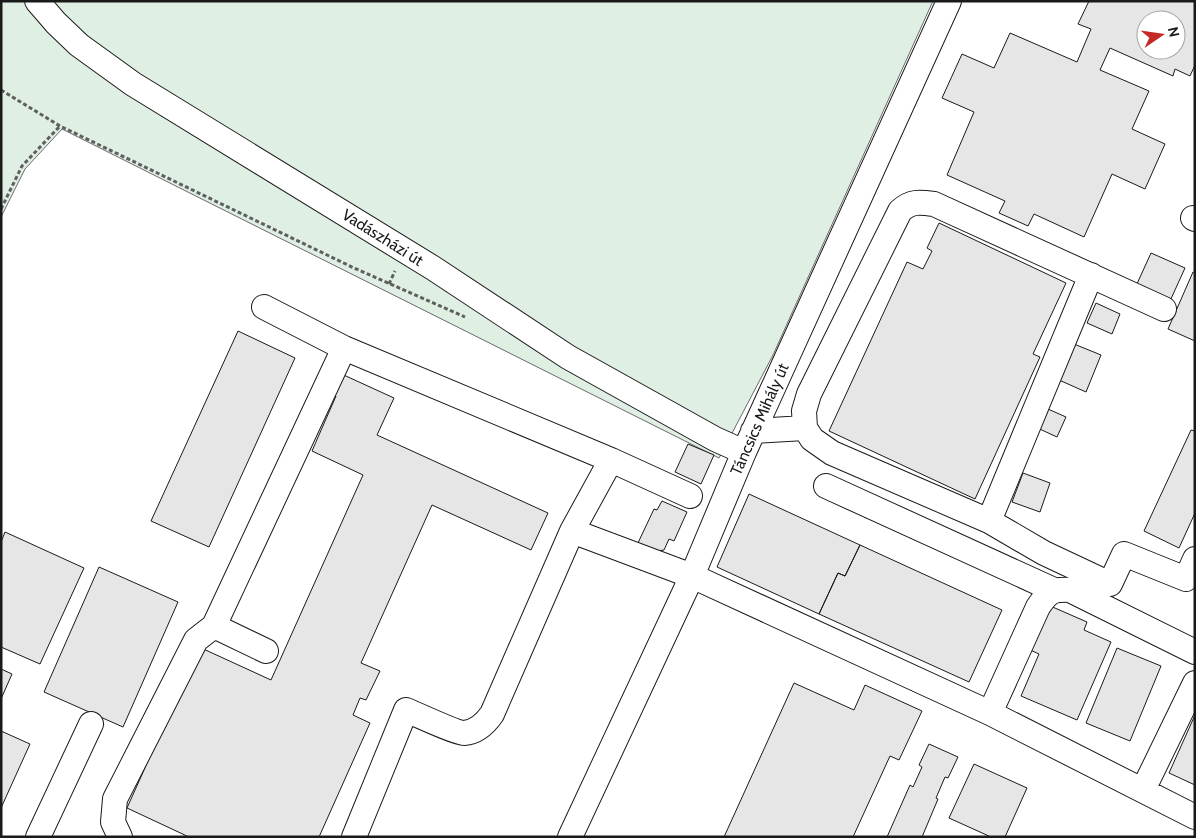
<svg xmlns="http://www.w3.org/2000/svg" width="1196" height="838" viewBox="0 0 1196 838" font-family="Cabin,sans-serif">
<rect width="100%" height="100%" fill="#fff"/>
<!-- green -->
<path fill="#e0efe3" stroke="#6a6a6a" d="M1,1H933L773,355L719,458L62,129L25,169L1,217Z"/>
<!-- building -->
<path fill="#e6e6e6" stroke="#1a1a1a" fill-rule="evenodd" d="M1089,1H1195V65L1190,76L1175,69L1173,76L1110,48L1100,70L1149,91L1132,129L1165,144L1145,189L1112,174L1084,237L1034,214L1028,226L999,213L1005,201L947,175L974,112L942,98L962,54L994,68L1010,33L1077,62L1091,29L1078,24ZM1146,20H1176V50H1146Z
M939,223L1066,283L1033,354L1040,357L975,499L829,431L907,262L923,269L932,251L927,248Z
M1151,253L1185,268L1170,301L1136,286Z
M1193,272L1195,273V341L1168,329Z
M1096,303L1120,314L1112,334L1087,323Z
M238,331L295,358L209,547L151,521Z
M1074,344L1101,355L1086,392L1059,380Z
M335,371L394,398L377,435L548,513L531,550L432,505L361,663L380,671L366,700L360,698L353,715L370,723L319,837H189L127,808L199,647L271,680L363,475L312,451L336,396L326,392Z
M1039,405L1066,417L1057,437L1031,425Z
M1191,430L1195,431V513L1179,548L1144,531Z
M688,444L714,455L701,484L675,472Z
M1023,473L1050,483L1040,512L1012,502Z
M749,494L860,545L845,576L838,573L819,614L717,567Z
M662,501L687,512L674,541L669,539L664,550L651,552L637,545L654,509L657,510Z
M5,532L84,568L40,664L1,647V542Z
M860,545L1002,610L969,682L819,614L838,573L845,576Z
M99,567L178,602L123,727L44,692Z
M1048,605L1087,622L1084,630L1111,642L1077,720L1021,696L1039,654L1028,649Z
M1117,648L1161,666L1130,741L1086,723Z
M1,669L12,674L1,699Z
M794,683L854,710L865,685L922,711L899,760L890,756L853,837H724Z
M1195,715V785L1169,773Z
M1,731L30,744L1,808Z
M929,744L958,757L948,778L945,777L936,798L938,799L922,837H887L910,785L913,787L922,767L919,765Z
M974,764L1027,788L1005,837H991L949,818Z"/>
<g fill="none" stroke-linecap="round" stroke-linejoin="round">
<!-- minor casing -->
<g stroke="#1a1a1a" stroke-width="26">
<path id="minor" d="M37,1L56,23L79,45L133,84L433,268L568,357L715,439L744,452
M1193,218L1195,219
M264,307L344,348L611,460L690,496
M805,428L804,411L809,394L900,211C911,201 919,202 934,204L1164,309
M753,431L805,428L812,439L832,453L989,521L1044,553L1110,584L1124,554L1186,579L1195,559
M611,460L572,531L692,576L990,713L1038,607C1048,592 1052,589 1070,590L1195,652
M826,486L1054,590
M989,521L1091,275
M266,651L214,626L344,348
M990,713L1195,817
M1143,790L1195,683
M38,837L91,724
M120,837L113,822L115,799L196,640L214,626
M354,837L406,710C416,714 456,733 464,733C477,732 485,724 492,714L572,531
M570,837L692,576L744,452L949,1"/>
</g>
<!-- path -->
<path stroke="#5f5f5f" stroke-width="3" stroke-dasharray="4 2.5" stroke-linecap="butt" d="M1,90L60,126L354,268L465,317
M1,209L22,166L60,126
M389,284L395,271"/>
<!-- minor -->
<use href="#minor" stroke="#fff" stroke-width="24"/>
</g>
<g text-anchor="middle" stroke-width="4" stroke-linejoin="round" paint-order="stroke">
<!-- street labels -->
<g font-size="16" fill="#1a1a1a" stroke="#fff">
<text transform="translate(383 237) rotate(32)" y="6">Vadászházi út</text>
<text transform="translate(759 419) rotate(-66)" y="6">Táncsics Mihály út</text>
</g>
</g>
<!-- border -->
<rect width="1196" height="838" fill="none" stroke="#1a1a1a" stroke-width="5"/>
<!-- north arrow -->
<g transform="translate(1161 35) rotate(77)"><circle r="24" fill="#ffffff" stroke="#a3a3a3"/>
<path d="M0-4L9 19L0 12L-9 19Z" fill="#c62828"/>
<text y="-8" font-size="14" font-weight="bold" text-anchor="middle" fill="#1a1a1a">N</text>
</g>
</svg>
